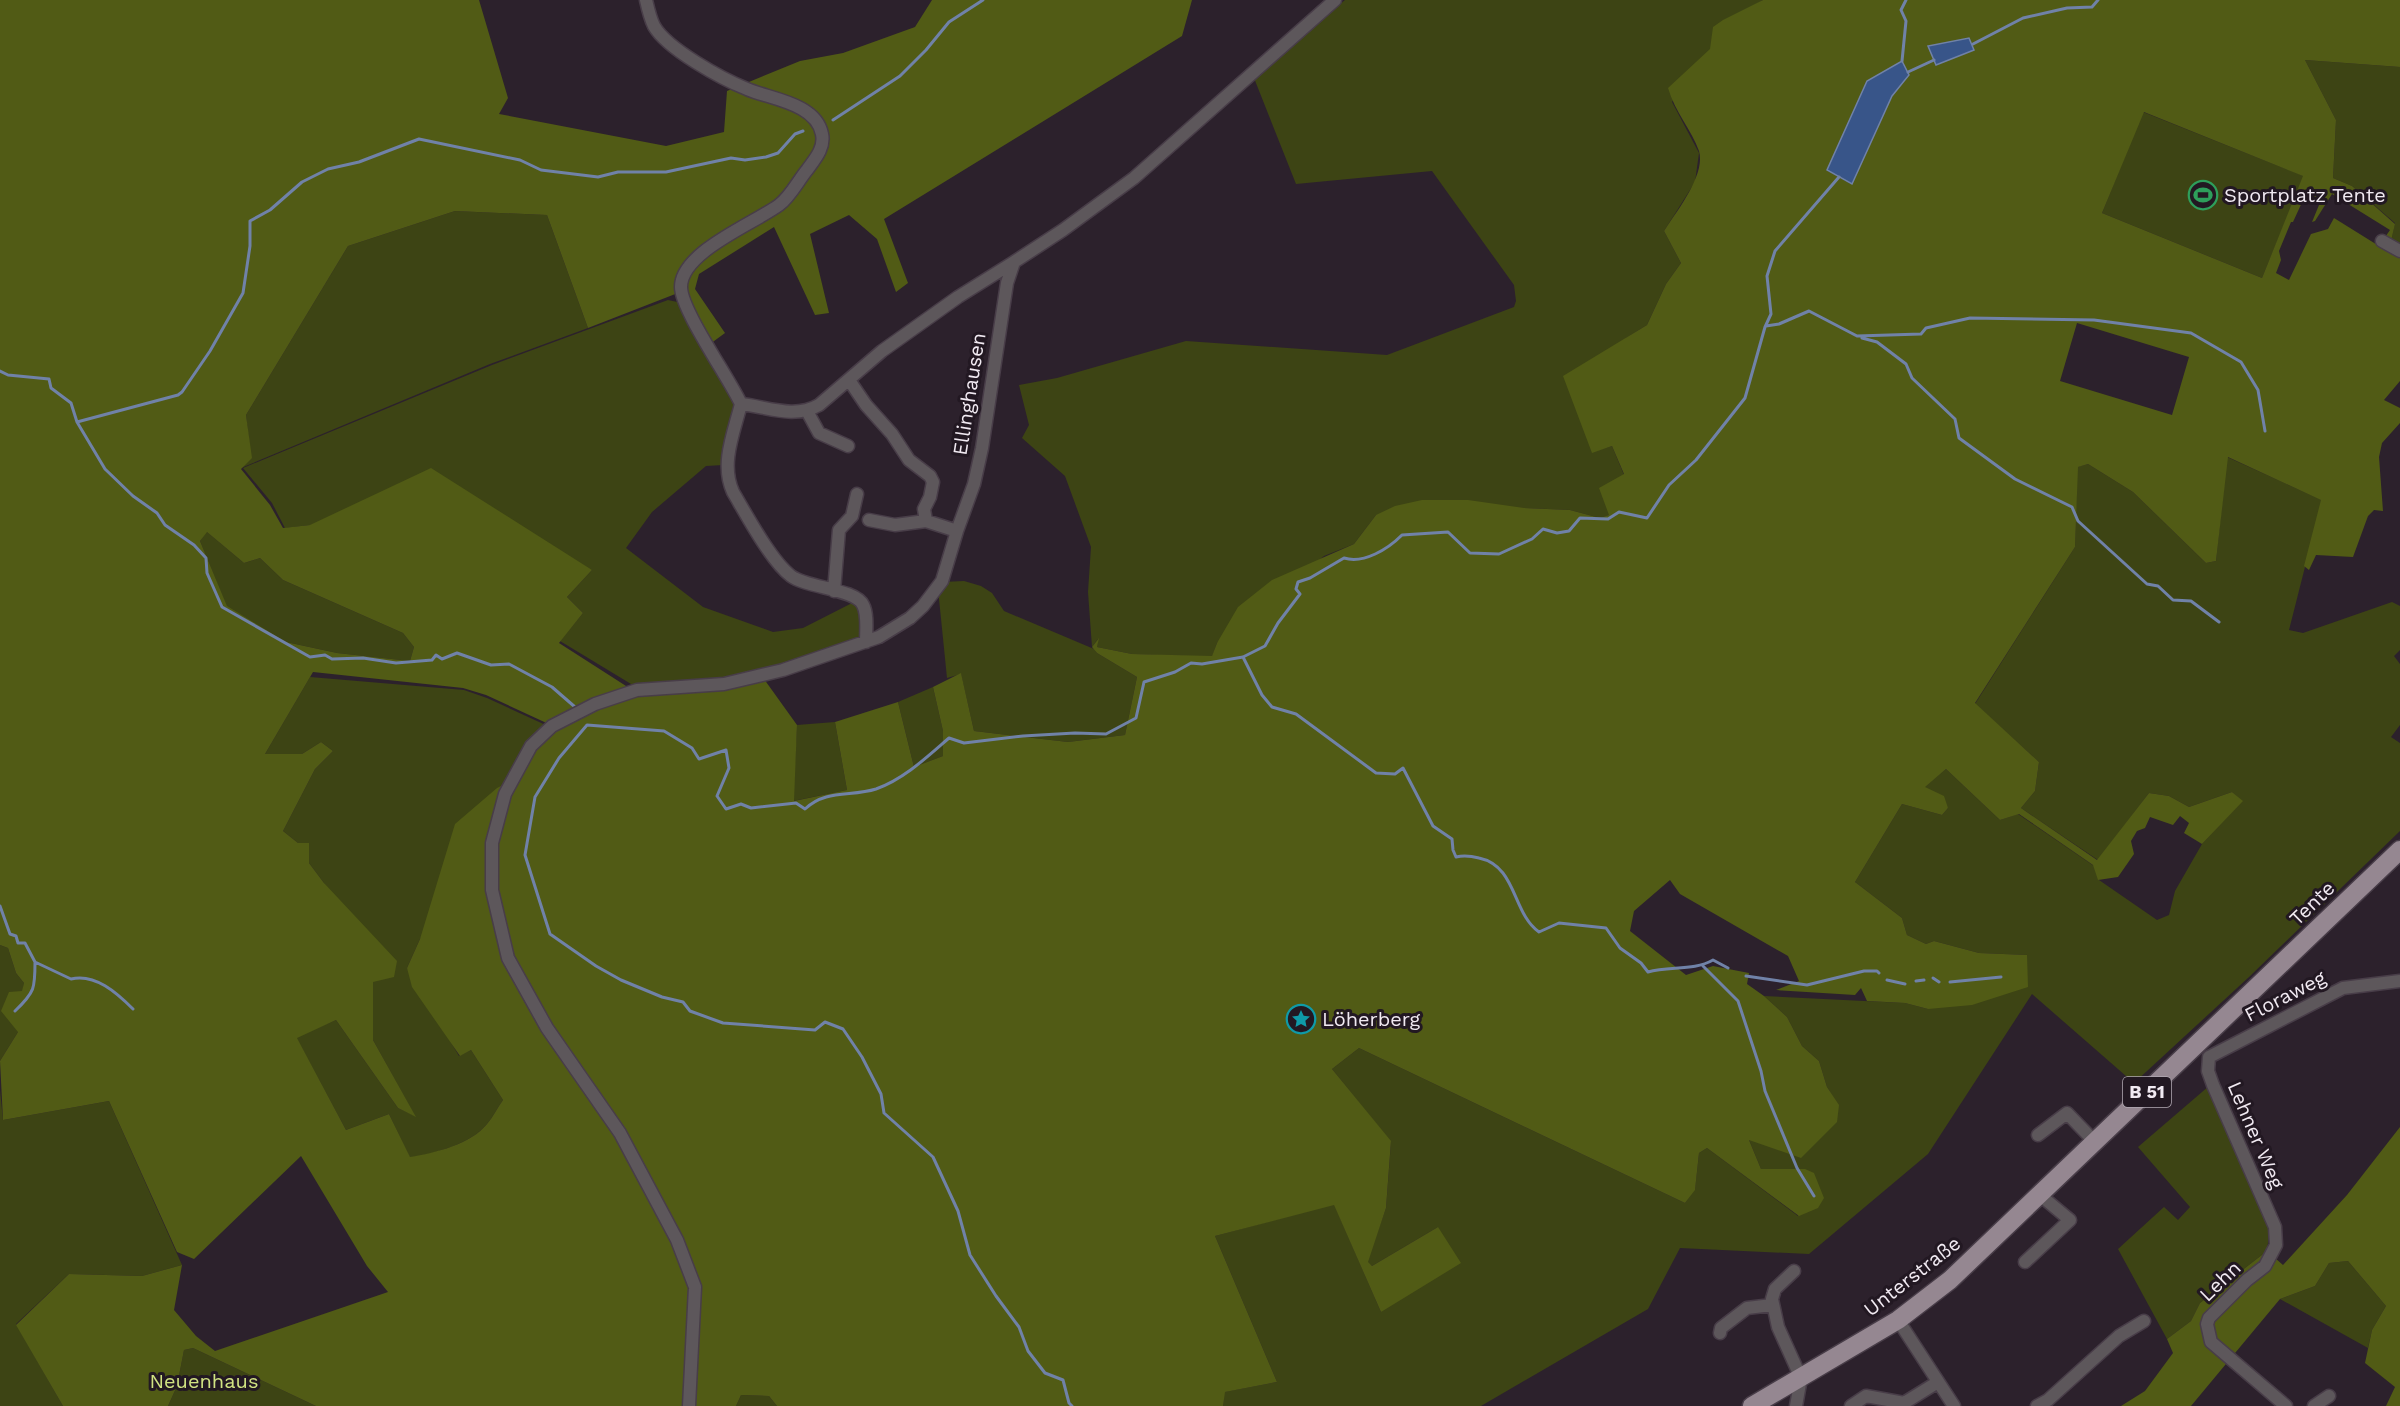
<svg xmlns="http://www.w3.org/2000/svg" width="2400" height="1406" viewBox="0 0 2400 1406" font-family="'Work Sans',sans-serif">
<rect width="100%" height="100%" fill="#2c212c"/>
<!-- green -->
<path fill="#3d4414" d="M1345,0H1763L1755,5L1692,68L1672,102L1699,153L1695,182L1664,231L1681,263L1666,284L1647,325L1626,338L1592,452L1612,446L1624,475L1610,515L1600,518L1570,510L1524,508L1376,515L1354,544L1324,556L1217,643L1212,657L1132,654L1097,647L1098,639L1092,647L1088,592L1091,547L1065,476L1022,438L1029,425L1019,385L1057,378L1186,341L1387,355L1514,307L1516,301L1514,285L1432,171L1296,184L1254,78Z
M2305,60L2400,67V247L2391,241L2395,223L2352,186L2333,178L2336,120Z
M2143,112L2304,176L2262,278L2102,213Z
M455,211L547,215L588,328L490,364L241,468L251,458L246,415L348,246Z
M668,300L682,303L736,400L723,465L706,466L652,512L626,548L703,607L773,632L803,628L856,601L863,608V630L858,641L839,649L734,678L636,687L560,641L583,613L567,597L592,570L310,525L285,528L272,503L243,468L492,365Z
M2227,457L2322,500L2289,630L2303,633L2392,602L2400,606V650L2394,656L2400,664V725L2391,737L2400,743V831L2249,977L2134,1083L2032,994L1928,1154L1809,1254L1680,1248L1648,1309L1481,1406H1223L1224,1392L1277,1382L1215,1236L1334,1204L1381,1312L1438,1227L1372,1266L1367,1262L1386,1208L1391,1142L1332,1069L1359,1048L1685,1203L1695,1189L1699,1153L1707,1148L1798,1216L1805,1169H1761L1749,1140L1838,1105L1827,1087L1819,1061L1802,1046L1787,1017L1764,996L1905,1003L1928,1009L2027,955L1979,953L1934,941L1926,944L1907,935L1902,918L1855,882L1902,804L1942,815L1948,808L1924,787L1946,769L2000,820L2018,814L2094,866L2099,880L2157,920L2169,915L2175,891L2202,844L2242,801L2232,792L2189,807L2169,796L2149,793L2098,860L2021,808L2035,791L2039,762L1975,704L2075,547L2077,467L2088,464L2133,492L2206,563L2216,561Z
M206,531L244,563L260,558L283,580L403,633L414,647L410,661L337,653L286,642L227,607L200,541Z
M964,581L981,586L992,593L1004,611L1094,649L1097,653L1137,677L1125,735L1068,742L974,731L961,674L947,678L938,589L943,582Z
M310,677L464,690L487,698L550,727L420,939L407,968L459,1056L471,1050L503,1100C497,1108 493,1117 487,1124C471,1144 435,1153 410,1158L389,1114L346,1130L296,1037L336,1020L398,1108L415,1116L373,1040V982L324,883L309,863V843H298L283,831L315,769L333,751L321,742L302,754H265Z
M933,687L943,731V756L914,767L898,702Z
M835,722L847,790L793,801L797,725Z
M0,945L8,948L16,973L24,983L18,1032L0,1061Z
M2209,1086L2270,1226L2267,1251L2200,1303L2191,1321L2167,1339L2118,1249L2164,1207L2178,1220L2190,1207L2138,1147Z
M0,1090L3,1120L109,1101L182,1265L142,1276L69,1274L16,1324L63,1406H0Z
M2348,1261L2386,1306L2372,1330L2368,1348L2280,1299L2315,1286L2329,1263Z
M193,1348L316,1406H168L177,1386L184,1350Z
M741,1395L769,1396L777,1406H736Z"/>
<!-- forest -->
<path fill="#515b15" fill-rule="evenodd" d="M0,0H479L508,98L499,114L666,146L724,132L727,91L800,61L843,53L915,27L932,0H1192L1182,36L884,219L908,283L896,292L877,239L849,215L810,234L829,313L815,315L774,227L699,274L695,289L725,333L710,344L683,291L588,328L547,215L455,211L348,246L246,415L252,458L241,469L270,505L283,528L310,525L431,468L592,570L567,597L583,613L559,643L637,693L764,679L797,725L794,801L847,790L835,722L898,702L914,767L943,756V731L933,687L961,673L974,731L1068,742L1125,735L1137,677L1097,653L1092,647L1099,638L1097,647L1132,654L1212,656L1217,643L1238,607L1272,580L1354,544L1376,515L1395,506L1422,500H1468L1524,508L1570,510L1600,518L1609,515L1599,488L1624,474L1612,446L1592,453L1563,376L1647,325L1666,284L1681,263L1664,231C1676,212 1706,175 1699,151C1692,131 1675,112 1668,88L1710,49L1713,27L1723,20L1763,0H2400V67L2305,60L2336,120L2333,178L2352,186L2395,224L2391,241L2400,247V381L2384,400L2400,408V423L2382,443L2379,457L2383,511L2374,510L2368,516L2353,557L2316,555L2309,570L2304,566L2321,500L2228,457L2216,561L2206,563L2133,492L2088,464L2078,467L2075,547L1975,703L2039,762L2035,791L2021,808L2097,860L2149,793L2169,796L2189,807L2232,792L2243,801L2202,844L2184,833L2189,823L2180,816L2173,825L2150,817L2145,828L2137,831L2131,841L2134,854L2118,877L2098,880L2093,865L2019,814L2000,820L1946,769L1925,787L1944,796L1948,808L1942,815L1902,804L1855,882L1902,918L1907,935L1926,944L1934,941L1979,953L2027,955L2028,987L1972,1005L1928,1009L1905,1003L1867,1001L1861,988L1855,995L1776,990L1799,981L1788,956L1680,894L1670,880L1634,911L1630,931L1686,975L1713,966L1749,973L1747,984L1764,996L1787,1017L1802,1046L1819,1061L1827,1087L1839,1105L1837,1122L1801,1158L1749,1140L1761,1169H1805L1814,1173L1824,1198L1818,1208L1799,1216L1707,1148L1699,1153L1695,1190L1685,1203L1359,1048L1332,1069L1391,1141L1386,1208L1368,1262L1372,1266L1438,1227L1461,1263L1381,1312L1334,1205L1215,1236L1277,1382L1225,1392L1223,1406H777L769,1396L741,1395L736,1406H316L193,1348L184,1350L177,1386L168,1406H63L16,1325L69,1274L142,1276L182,1265L174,1310L196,1336L215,1351L388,1292L367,1266L301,1156L194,1259L177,1252L109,1101L3,1120L0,1061L18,1032L1,1011L9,992L22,991L24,983L16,973L8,948L0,945ZM1969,38L1974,50L1936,65L1929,46ZM1902,61L1909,75L1892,96L1851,184L1828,171ZM2144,112L2303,176L2262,278L2102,213ZM2332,194L2390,230L2379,246L2334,218L2328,229L2311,234L2289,280L2276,273L2281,260L2279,251L2291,222H2293L2304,198L2319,205L2312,222L2315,221ZM2077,323L2189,357L2172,415L2060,381ZM207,532L244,563L260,558L283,580L403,633L414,647L410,661L337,653L286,642L227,606L200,541ZM313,672L463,688L486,695L553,726L532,747L515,779L497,788L455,824L420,939L407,968L412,987L460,1056L471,1050L503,1100C497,1108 493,1117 487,1124C471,1144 435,1153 410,1157L389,1114L346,1130L297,1038L336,1020L398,1108L416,1117L373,1040V982L394,977L397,961L324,883L309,863V843H298L283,831L315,769L333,751L321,742L302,754H265Z
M2400,1127V1406H2386L2395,1387L2365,1363L2372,1330L2386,1306L2348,1261L2329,1263L2315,1286L2280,1299L2191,1406H2121L2145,1391L2173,1353L2167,1339L2191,1321L2200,1303L2267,1251L2283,1265L2347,1195Z"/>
<!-- water -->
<path fill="#385589" stroke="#7082a8" stroke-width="1.5" d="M1969,38L1974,50L1936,65L1928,46Z
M1902,61L1909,75L1892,96L1852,184L1827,170L1867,81Z"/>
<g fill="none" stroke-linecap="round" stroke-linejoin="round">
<!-- stream -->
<path stroke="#7082a8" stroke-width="3" d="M1973,44L2023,18L2067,8L2092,7L2098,0
M1902,61L1906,21L1901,10L1906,0
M1908,72L1934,60
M833,120L900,76L926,50L949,22L983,0
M1766,326L1779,324L1809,311L1857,336L1921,334L1926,328L1970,318L2094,320L2191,333L2241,362L2258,390L2265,431
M1862,338L1877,342L1906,364L1912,378L1955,419L1959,438L2015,479L2072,507L2078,521L2147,584L2158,586L2173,600L2191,601L2219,622
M0,371L8,375L49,379L51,388L71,403L77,422L105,469L133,496L157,513L165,525L194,545L206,558L207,573L222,607L310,657L325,655L332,659L363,658L396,663L432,660L436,655L442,659L457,653L491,665L509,664L552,687L575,707
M77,422L178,395L182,392L210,351L243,293L250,246V221L270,210L302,182L328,169L359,162L419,139L520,160L541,170L598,177L618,172H666L731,158L745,160L766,157L778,153L795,134L803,131
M1243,657L1262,695L1272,707L1296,714L1376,773L1395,774L1403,768L1433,826L1452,839L1453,850L1456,857C1465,855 1471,856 1479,858C1517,866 1512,913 1539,932L1559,923L1606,928L1620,948L1641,963L1648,972C1670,966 1694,971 1713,960L1728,968
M0,906L10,934L16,936L18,943H25L35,962L71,979C95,973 117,993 133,1009
M1703,966L1738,1001L1761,1071L1765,1091L1797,1168L1814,1196
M1746,976L1807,985L1864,971H1877L1879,973
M1933,978L1939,982
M1887,980L1905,984
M1916,981L1924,980
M1950,982L2001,977
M15,1011C35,992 35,988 35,962
M1072,1406L1069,1403L1063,1380L1045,1373L1028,1351L1019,1327L996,1296L970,1255L958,1211L933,1157L884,1113L881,1094L862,1057L843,1029L825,1022L815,1030L723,1023L690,1011L683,1002L662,997L621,980L596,966L550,934L525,855L535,797L559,758L587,725L664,731L692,748L699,759L726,750L729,768L717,796L726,809L741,804L751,808L796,803L805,809C826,789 851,797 876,789C904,779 927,757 949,738L964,743L1023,736L1075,733L1106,734L1136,718L1144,682L1175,672L1191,663L1202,664L1243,657L1265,646L1278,623L1300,594L1296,589L1298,582L1310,578L1344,558C1364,564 1388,549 1402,535L1448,532L1470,553L1499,554L1532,539L1543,529L1557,533L1569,531L1580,518L1608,519L1619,512L1647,518L1669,485L1696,460L1745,398L1765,327L1771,314L1767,276L1775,251L1839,177"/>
<!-- street casing -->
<g stroke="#483d48" stroke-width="15">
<path id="street" d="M646,0C648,9 650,18 654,26C667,49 722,79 747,89C770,99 816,103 822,134C825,148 815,159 807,170C798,181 790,197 779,205C753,224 681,252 681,287C681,310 729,378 741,404C734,432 720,464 733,492C746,514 771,561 791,576C807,588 856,589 863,605C868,614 866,631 866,642
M2382,241L2400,251
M849,380L866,405L892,434L909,460L930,476L933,482L930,497L924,509L926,521
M741,404C768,407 794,419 819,405L882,351L958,297L1014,262
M807,411L819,433L848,446
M869,520L895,525L926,521L957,531
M834,591L839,530L852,516L857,494
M2209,1057L2208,1071L2213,1085L2275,1227L2276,1245L2265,1266L2247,1280L2209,1318L2207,1324L2211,1342L2286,1406
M2209,1057L2343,988L2400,981
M2038,1135L2067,1113L2095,1142
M2025,1262L2070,1220L2040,1195
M1794,1271L1775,1289L1772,1299L1778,1327L1801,1378L1796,1406
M1898,1320L1954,1406
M1720,1333L1721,1328L1747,1308L1772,1305
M689,1406L695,1287L677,1240L620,1133L547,1028L508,958L492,890V843L505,794L531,746L552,726L595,704L637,690L724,684L783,670L879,637L910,618L923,606L942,581L957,531L974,484L982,448L1007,283L1014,262L1063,230L1134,178L1335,0
M1851,1406L1866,1396L1904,1403L1938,1382
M2037,1406L2048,1400L2119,1336L2144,1321
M2314,1406L2329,1396"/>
</g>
<!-- primary casing -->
<g stroke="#483d48" stroke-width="21">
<path id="primary" d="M1752,1406L1898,1320L1950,1280L2400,850"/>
</g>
<!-- street -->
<use href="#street" stroke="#5d575b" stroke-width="12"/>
<!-- primary -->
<use href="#primary" stroke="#958791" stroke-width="18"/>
</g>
<!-- icons -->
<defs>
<g id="stadium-ring" transform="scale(1.5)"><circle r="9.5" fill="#221822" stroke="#2e9e5b" stroke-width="1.5"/><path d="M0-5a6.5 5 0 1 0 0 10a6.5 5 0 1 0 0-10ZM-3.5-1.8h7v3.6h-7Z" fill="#2e9e5b"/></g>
<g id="sight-ring" transform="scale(1.5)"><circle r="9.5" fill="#221822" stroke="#0f9aa8" stroke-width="1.5"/><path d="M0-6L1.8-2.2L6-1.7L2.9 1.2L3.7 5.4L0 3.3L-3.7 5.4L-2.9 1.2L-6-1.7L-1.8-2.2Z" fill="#0f9aa8"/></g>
</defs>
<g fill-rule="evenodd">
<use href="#stadium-ring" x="2203" y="195"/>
<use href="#sight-ring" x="1301" y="1019"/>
</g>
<g text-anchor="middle" stroke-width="6" stroke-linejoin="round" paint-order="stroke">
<!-- shield labels -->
<rect fill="#221822" stroke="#b3abb4" stroke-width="1.5" x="2123" y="1077" width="48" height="30" rx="4.5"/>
<g font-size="18" font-weight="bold" fill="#f1eaf2">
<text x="2147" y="1098">B 51</text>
</g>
<!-- poi labels -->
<g font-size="20" fill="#f1eaf2" stroke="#221822" text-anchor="start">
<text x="2224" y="202">Sportplatz Tente</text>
<text x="1322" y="1026">Löherberg</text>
</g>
<!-- street labels -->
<g font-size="20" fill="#f1eaf2" stroke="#221822">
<text transform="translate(969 394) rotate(-81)" y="7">Ellinghausen</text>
<text transform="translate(2312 903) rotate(-44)" y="7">Tente</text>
<text transform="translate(2285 996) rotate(-27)" y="7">Floraweg</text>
<text transform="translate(2256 1135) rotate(67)" y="7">Lehner Weg</text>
<text transform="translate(1912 1276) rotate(-38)" y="7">Unterstraße</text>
<text transform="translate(2220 1281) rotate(-44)" y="7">Lehn</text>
</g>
<!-- park labels -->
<g font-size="20" fill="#d1e382" stroke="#221822">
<text x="204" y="1388">Neuenhaus</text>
</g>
</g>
</svg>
